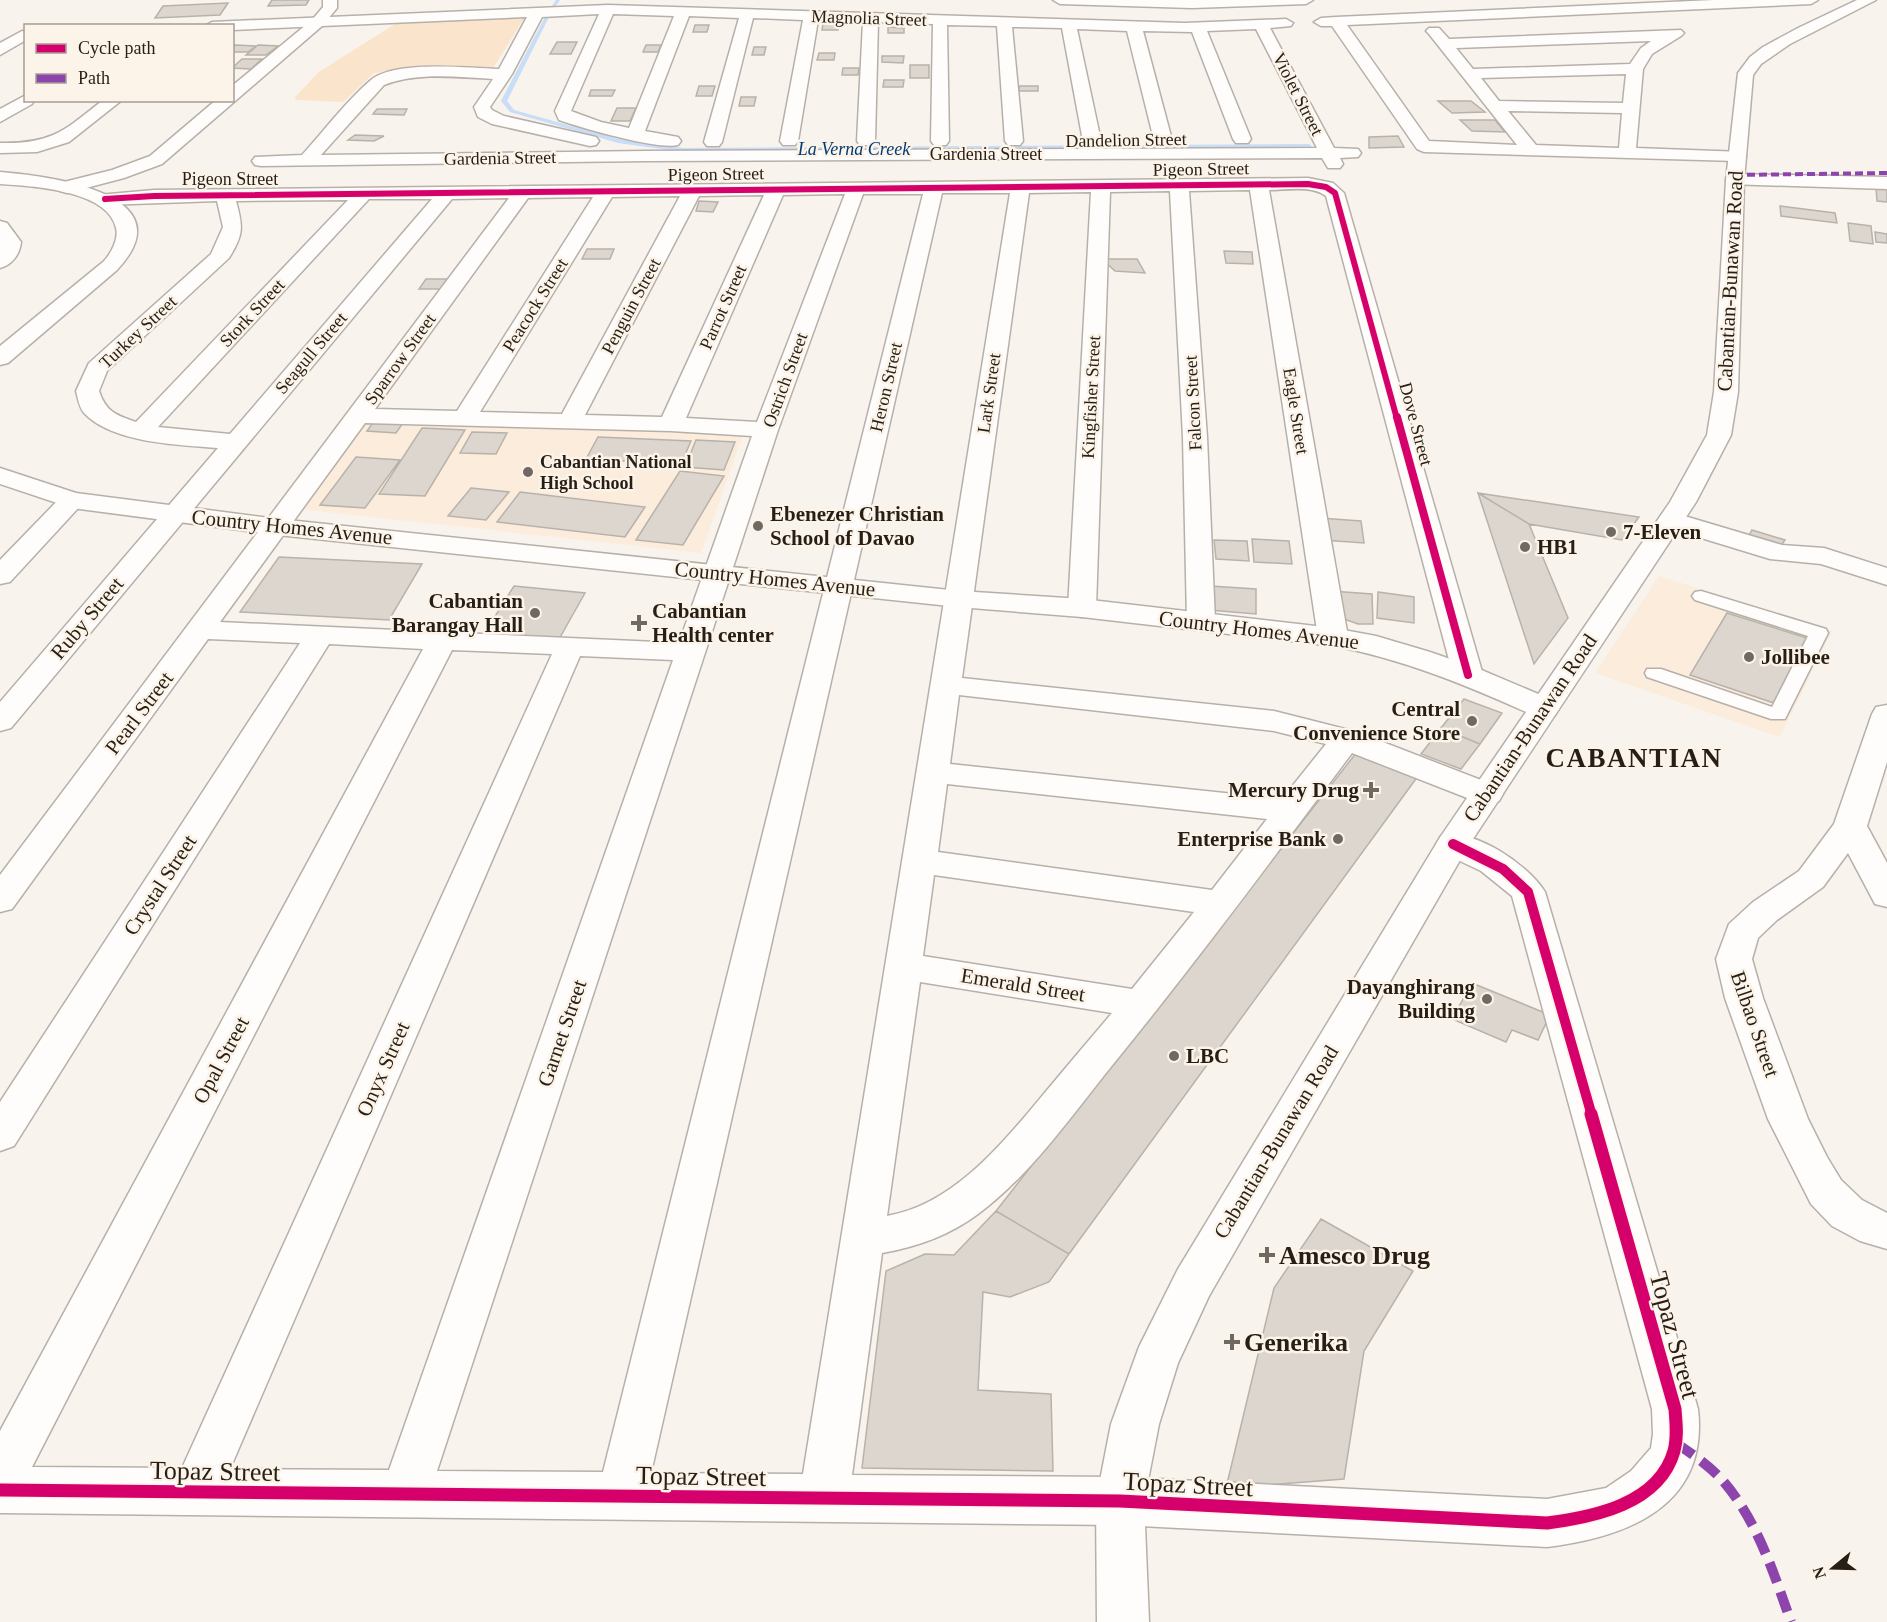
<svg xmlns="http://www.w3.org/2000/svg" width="1887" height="1622" viewBox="0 0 1887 1622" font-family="Georgia,serif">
<rect width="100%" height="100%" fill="#f8f3ed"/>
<!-- built -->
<path fill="#fbecdc" d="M364,420L743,435L701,553L299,509Z
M1659,576L1832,631L1780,737L1595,673Z"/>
<!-- green -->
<path fill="#fae4cb" d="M525,17L492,70L385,71L374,73L343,102L296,100L295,97L319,72L395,24Z"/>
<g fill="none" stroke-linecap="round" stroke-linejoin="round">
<!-- stream -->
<path fill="#c7ddf8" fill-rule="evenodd" d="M556,0H560L554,9H550Z
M548,14L550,15L507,101L514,110L618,139L683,148L1309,144L1312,146L1309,148L683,152L618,143L510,112L501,101L546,15Z"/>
</g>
<!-- building -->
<path fill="#ddd6cf" stroke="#b8b2aa" stroke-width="1.5" d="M272,0H309L306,5L268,6Z
M228,3L220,15L155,18L163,6Z
M823,24H839L838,30H822Z
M695,25H709L707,32H693Z
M888,27L904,28V33H888Z
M557,42H577L571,54H550Z
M235,45L256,46L248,52H232V47Z
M258,45L278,46L266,55H246Z
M646,45H661L658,52H643Z
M754,47H766L764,55H752Z
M819,53H835L834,60H817Z
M882,56H904L903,63L882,62Z
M242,59H262L251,69L232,68Z
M910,65H929V78H910Z
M843,68H859L858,75H842Z
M884,80H904L903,87H883Z
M699,86H715L712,96H696Z
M1019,86H1038V91H1019Z
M591,90H615L612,96H589Z
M741,97H756L754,106H739Z
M1438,101H1471L1485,112L1452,113Z
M617,108H636L630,121H611Z
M377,109H407L404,115L373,114Z
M1460,120H1495L1505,132L1472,131Z
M355,135L384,136L374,141L348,140Z
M1398,136L1404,147L1369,148V137Z
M1876,187L1887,188V202L1877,201Z
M699,201L718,202L713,212L696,211Z
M1780,206L1835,213L1837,223L1781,216Z
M1848,223L1871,226L1873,244L1850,241Z
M1875,232L1887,234V243L1876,242Z
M587,249H614L610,259H582Z
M1224,251L1252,252L1253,264L1226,263Z
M1102,259H1137L1145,273L1115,271Z
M426,279H453L448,289H419Z
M374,421L403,423L396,433L367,431Z
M422,428L465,430L425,496L379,494Z
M472,432L507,433L496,454L460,453Z
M598,437L691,441L681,464L586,459Z
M696,440L735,442L724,470L685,467Z
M356,457L400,460L365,508L320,505Z
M680,471L724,476L683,545L636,540Z
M471,488L509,492L486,520L448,516Z
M520,492L645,507L625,537L497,522Z
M1478,493L1529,524L1568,618L1534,664Z
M1478,493L1639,517L1622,540L1529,524Z
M1320,518L1361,521L1364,543L1322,540Z
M1752,530L1785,540L1780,547L1748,537Z
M1252,539L1289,541L1292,564L1254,562Z
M1214,540L1247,541L1249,561L1216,559Z
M279,557L422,564L389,620L240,612Z
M514,586L585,593L558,641L484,634Z
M1210,586L1256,589V614L1209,610Z
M1331,591L1372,594L1373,624H1358L1330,614Z
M1378,592L1414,597V623L1377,618Z
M1727,613L1807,638L1774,703L1690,675Z
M1464,699L1502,713L1480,744L1441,728Z
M1441,728L1480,744L1461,769L1421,754Z
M1357,752L1418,776L1069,1254L996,1211Z
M1472,983L1550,1015L1538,1040L1512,1030L1506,1042L1452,1019Z
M996,1211L1069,1254L1049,1282L1010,1297L983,1292L978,1390L1051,1394L1053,1471L862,1468L886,1271L925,1254L954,1255Z
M1321,1219L1413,1271L1364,1351L1344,1479L1226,1488L1274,1288Z"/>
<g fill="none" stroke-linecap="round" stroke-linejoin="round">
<!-- service casing -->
<g stroke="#b7b0a9" stroke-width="3">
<path id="service" d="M1701,591L1826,629L1828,633L1785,719H1771L1647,677L1645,673L1647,669H1661L1772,707L1808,636L1695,600L1692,596L1695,592Z"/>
</g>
<!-- minor casing -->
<g stroke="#b7b0a9" stroke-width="3">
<path id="minor" d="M1053,0H1313L1306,4L1192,8L1060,4Z
M1714,0H1818L1811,4L1347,25L1429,141L1517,145L1429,34L1426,31L1429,28H1439L1449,39L1681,30L1684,33L1681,36L1652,54L1643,69L1636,148L1743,152L1746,156L1743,160L1737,161L1424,152L1417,149L1332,26H1321L1314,22L1321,18L1336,17ZM1651,41L1641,48L1630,64L1473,69L1456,48ZM1626,74L1623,103L1499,101L1481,78ZM1508,111L1622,113L1619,148L1536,145Z
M608,5L1185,23L1286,19L1293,23L1291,26L1270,28L1334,148L1358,149L1361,153L1358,157L1340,158L1343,164L1340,168H1328L1322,158L647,161L261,166L255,165L252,161L255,157L302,155C323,132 347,100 371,80C395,60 468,68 499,69L527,17L232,30V26H205L212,22ZM599,14L555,111L559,120C582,128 657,150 678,145L681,141L678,137L645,131L689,16L739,18L704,142L707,146H719L722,142L753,18L803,20L780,141L783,145H795L798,141L818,20L863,22L857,141L860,145H872L875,141L878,22L933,24L931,141L934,145H946L949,141L947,25L997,26L1005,141L1008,145H1020L1023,141L1012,27L1062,28L1083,141L1086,145H1098L1101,141L1077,29L1127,31L1154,140L1157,144H1169L1172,140L1143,31L1192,32L1233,139L1236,143H1248L1251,139L1207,31L1256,29L1317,148L647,151L321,155L384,85C418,72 456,77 493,79L474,107L478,117L492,124L590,146L596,145L599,141L596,137L504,116L492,110L490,107L512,74L542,17ZM613,14L674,16L629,128L601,122L571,111Z
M22,31L26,32V40L0,55V43Z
M26,95V100H34L32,104L0,122V109Z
M103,100H122L69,142L37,152L0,153V143C52,144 64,131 103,100Z
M1735,174L1887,177V189L1728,184L1726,180L1728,176Z
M1308,178L1333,183L1344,193L1483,675L1479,681L1468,684L1457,681L1453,675L1326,196C1311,185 1287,190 1269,190L1348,637L1343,643L1333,646L1323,643L1318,637L1250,190L1189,191L1207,437L1215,621L1211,627L1201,630L1191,627L1187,621L1183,437L1170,191L1110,192L1096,608L1092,614L1082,617L1072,614L1068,608L1091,192L1029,193L962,678L1274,711L1357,732L1499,787L1503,794L1499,801L1487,805L1475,801L1352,753C1271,861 1191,969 1106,1073C1067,1122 1029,1176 978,1214C950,1235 917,1247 882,1253L852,1475L1120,1477L1547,1499L1606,1488L1631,1471L1651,1448L1653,1434L1652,1409L1512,896L1481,871L1441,852L1436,844L1441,836C1473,827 1529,865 1545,892L1698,1409C1709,1506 1628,1537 1547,1547L1120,1525L0,1513V1431L423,649L329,644L14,1146L0,1151V1102L300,643L208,639L12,909L0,912V875L509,198L452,199L11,728L0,731V702L218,448C179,445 112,443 84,413C79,407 78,398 76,391L89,363L211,254L223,227L217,201L105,205L98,203L96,199L98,195L154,190ZM942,193H1010L803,1474L651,1473ZM845,194L757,422L686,418L783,195ZM863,194H923L603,1472L437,1471L778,430ZM764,195L662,417L585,415L699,196ZM680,196L562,414L480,412L612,197ZM593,197L457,411L375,409L528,198ZM369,199H432L230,434L158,427ZM348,200L136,422C116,415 106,412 99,391L107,371L229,258C244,234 243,227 236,201ZM365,423L671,431L752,436L679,643L220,622ZM452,650L552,654L182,1468L32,1467ZM580,656L673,660L389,1470L230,1469ZM959,695L1274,731L1326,744L1282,799L950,764ZM947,784L1267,819L1212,890L938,852ZM934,875L1194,912L1132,989L923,956ZM920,982L1112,1013C1092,1037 1072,1060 1053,1083C1009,1135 958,1204 887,1216Z
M0,221L7,223L21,242C20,254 12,265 0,268Z
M72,492L81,495L85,500L81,505L10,582L0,584V560L63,495Z
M1671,512L1782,545L1824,548L1887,568V585L1821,564L1770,559L1662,526L1658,520L1662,514Z
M1887,705V762L1867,826L1887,863V907L1875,904L1848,853L1823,887L1777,920L1758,938L1752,959L1763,998L1808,1119L1827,1157L1841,1180L1862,1200L1887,1213V1249L1860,1241L1832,1226L1811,1204L1768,1119L1725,998L1716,959L1729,924L1753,902L1799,871L1834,824L1872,714L1876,707Z"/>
</g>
<!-- tertiary casing -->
<g stroke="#b7b0a9" stroke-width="3">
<path id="tertiary" d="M323,0H337V8L322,26L162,164L124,178L67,193L60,191L58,187L60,183L112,170L150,156L216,100H232V86L312,20L323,7Z"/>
</g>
<!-- secondary casing -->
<g stroke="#b7b0a9" stroke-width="3">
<path id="secondary" d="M0,172C48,176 189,193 117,270L8,363L0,365V346L103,262C111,254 119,239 116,228C108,190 32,186 0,184Z
M0,468L76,493L278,519L959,591L1082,599L1333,628L1376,636L1430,652L1479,669L1555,701L1559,708L1555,715L1544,717L1533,715C1468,686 1404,659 1333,646L1082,617L959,607L278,535L72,508L0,484Z"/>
</g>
<!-- primary casing -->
<g stroke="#b7b0a9" stroke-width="3">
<path id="primary" d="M1857,0H1876L1790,44L1761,64L1753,75L1744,180L1738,392L1731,435L1696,502L1467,848L1209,1296L1178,1363L1159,1424L1144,1501L1149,1622H1097L1096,1501L1111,1424L1139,1347L1178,1269L1441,836L1670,502L1707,435L1714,392L1726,180L1738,73L1750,57L1763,47L1798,28Z"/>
</g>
<!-- service -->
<use href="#service" fill="#fefdfc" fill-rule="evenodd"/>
<!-- minor -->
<use href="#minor" fill="#fefdfc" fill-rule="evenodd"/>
<!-- tertiary -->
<use href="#tertiary" fill="#fefdfc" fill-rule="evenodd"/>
<!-- secondary -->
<use href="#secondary" fill="#fefdfc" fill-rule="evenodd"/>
<!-- primary -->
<use href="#primary" fill="#fefdfc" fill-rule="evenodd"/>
<!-- quiet-far1 -->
<path stroke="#8e44ad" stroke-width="4" stroke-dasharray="8 4" stroke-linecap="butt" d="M1735,175L1887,173"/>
<!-- quiet -->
<path stroke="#8e44ad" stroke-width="10" stroke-dasharray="21 10" stroke-linecap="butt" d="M1676,1443C1692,1454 1710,1466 1723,1481C1757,1520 1774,1574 1791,1622"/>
<!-- cycleway-far3 casing -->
<g stroke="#fcf3e9" stroke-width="8">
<path id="cycleway-far3" d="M105,199L154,196L1308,184L1326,187L1335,193L1397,419"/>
</g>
<!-- cycleway-far2 casing -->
<g stroke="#fcf3e9" stroke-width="10">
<path id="cycleway-far2" d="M1397,417L1468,675"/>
</g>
<!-- cycleway-far1 casing -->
<g stroke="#fcf3e9" stroke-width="14">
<path id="cycleway-far1" d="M1453,844L1503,869L1528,892L1592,1116"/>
</g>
<!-- cycleway casing -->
<g stroke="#fcf3e9" stroke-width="16">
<path id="cycleway" d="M0,1490L1120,1501L1547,1523C1594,1517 1659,1504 1674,1451C1678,1437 1676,1423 1675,1409L1591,1114"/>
</g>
<!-- cycleway-far3 -->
<use href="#cycleway-far3" stroke="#d6006c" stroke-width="6"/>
<!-- cycleway-far2 -->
<use href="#cycleway-far2" stroke="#d6006c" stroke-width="8"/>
<!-- cycleway-far1 -->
<use href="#cycleway-far1" stroke="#d6006c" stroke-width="10"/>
<!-- cycleway -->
<use href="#cycleway" stroke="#d6006c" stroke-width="13"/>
</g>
<!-- markers -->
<g fill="#706961" stroke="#fcf3e9" stroke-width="2">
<circle cx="528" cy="472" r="6"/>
<circle cx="758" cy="526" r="6"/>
<circle cx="1611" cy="532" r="6"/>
<circle cx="1525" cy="547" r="6"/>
<circle cx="535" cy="613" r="6"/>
<path d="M636 614h6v6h6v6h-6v6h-6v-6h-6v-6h6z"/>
<circle cx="1749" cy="657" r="6"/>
<circle cx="1472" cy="721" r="6"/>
<path d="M1368 781h6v6h6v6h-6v6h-6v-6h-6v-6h6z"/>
<circle cx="1338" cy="839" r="6"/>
<circle cx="1487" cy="999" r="6"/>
<circle cx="1174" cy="1056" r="6"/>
<path d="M1264 1246h6v6h6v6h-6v6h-6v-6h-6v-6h6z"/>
<path d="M1229 1333h6v6h6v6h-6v6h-6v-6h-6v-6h6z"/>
</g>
<g text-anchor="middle" stroke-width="5" stroke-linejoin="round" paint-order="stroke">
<!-- far-street labels -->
<g font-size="18" fill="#271f16" stroke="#fcf3e9">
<text transform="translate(869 18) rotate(2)" y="6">Magnolia Street</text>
<text transform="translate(1298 94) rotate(63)" y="6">Violet Street</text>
<text transform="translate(1126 140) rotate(-1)" y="6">Dandelion Street</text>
<text x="986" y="160">Gardenia Street</text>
<text transform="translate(500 158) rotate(-1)" y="6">Gardenia Street</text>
<text transform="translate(1201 169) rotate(-1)" y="6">Pigeon Street</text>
<text transform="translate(716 174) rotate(-1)" y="6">Pigeon Street</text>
<text x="230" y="185">Pigeon Street</text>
<text transform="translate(535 305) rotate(-58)" y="6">Peacock Street</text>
<text transform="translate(631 306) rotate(-62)" y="6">Penguin Street</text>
<text transform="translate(723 307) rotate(-66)" y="6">Parrot Street</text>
<text transform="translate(252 313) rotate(-47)" y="6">Stork Street</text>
<text transform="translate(138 332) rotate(-43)" y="6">Turkey Street</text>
<text transform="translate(311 353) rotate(-50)" y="6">Seagull Street</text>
<text transform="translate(400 359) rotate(-54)" y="6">Sparrow Street</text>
<text transform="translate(785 380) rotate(-70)" y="6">Ostrich Street</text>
<text transform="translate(886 387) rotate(-77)" y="6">Heron Street</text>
<text transform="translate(989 393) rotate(-82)" y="6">Lark Street</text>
<text transform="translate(1091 397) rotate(-87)" y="6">Kingfisher Street</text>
<text transform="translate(1193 403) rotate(-93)" y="6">Falcon Street</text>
<text transform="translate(1296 411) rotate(81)" y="6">Eagle Street</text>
<text transform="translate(1416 424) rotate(75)" y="6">Dove Street</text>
</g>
<!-- far-water labels -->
<g font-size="18" font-style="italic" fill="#003c77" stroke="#fcf3e9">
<text x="854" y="155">La Verna Creek</text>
</g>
<!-- far-poi labels -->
<g font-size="18" font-weight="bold" fill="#271f16" stroke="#fcf3e9" text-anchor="start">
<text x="540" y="468">Cabantian National<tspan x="540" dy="21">High School</tspan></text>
</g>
<!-- street labels -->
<g font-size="21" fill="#271f16" stroke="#fcf3e9">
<text transform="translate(1730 281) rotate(-87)" y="7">Cabantian-Bunawan Road</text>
<text transform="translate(292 527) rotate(6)" y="7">Country Homes Avenue</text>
<text transform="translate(775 579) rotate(6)" y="7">Country Homes Avenue</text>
<text transform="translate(87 618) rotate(-50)" y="7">Ruby Street</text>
<text transform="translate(1259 630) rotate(7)" y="7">Country Homes Avenue</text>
<text transform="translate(139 713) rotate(-53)" y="7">Pearl Street</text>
<text transform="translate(1530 728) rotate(-56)" y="7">Cabantian-Bunawan Road</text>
<text transform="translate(160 885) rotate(-57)" y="7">Crystal Street</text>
<text transform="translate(1023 985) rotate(9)" y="7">Emerald Street</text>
<text transform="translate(1755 1024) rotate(71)" y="7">Bilbao Street</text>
<text transform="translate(562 1033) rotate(-71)" y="7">Garnet Street</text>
<text transform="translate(221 1060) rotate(-62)" y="7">Opal Street</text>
<text transform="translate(383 1069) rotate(-66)" y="7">Onyx Street</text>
<text transform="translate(1276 1142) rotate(-59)" y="7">Cabantian-Bunawan Road</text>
</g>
<!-- poi labels -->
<g font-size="21" font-weight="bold" fill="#271f16" stroke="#fcf3e9" text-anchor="start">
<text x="770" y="521">Ebenezer Christian<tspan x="770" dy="24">School of Davao</tspan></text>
<text x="1623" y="539">7-Eleven</text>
<text x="1537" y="554">HB1</text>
<text x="523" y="608" text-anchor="end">Cabantian<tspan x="523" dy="24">Barangay Hall</tspan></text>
<text x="652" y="618">Cabantian<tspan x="652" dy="24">Health center</tspan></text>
<text x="1761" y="664">Jollibee</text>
<text x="1460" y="716" text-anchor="end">Central<tspan x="1460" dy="24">Convenience Store</tspan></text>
<text x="1359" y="797" text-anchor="end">Mercury Drug</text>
<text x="1326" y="846" text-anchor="end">Enterprise Bank</text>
<text x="1475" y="994" text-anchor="end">Dayanghirang<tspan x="1475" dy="24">Building</tspan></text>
<text x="1186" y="1063">LBC</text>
</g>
<!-- near-poi labels -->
<g font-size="26" font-weight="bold" fill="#271f16" stroke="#fcf3e9" text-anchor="start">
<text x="1279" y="1264">Amesco Drug</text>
<text x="1244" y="1351">Generika</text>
</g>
<!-- near-street labels -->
<g font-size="26" fill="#271f16" stroke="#fcf3e9">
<text transform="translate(1675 1335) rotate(75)" y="9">Topaz Street</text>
<text transform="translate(215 1471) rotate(1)" y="9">Topaz Street</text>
<text transform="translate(701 1476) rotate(1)" y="9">Topaz Street</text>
<text transform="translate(1188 1484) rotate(3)" y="9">Topaz Street</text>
</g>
<!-- district labels -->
<g font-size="27" font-weight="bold" letter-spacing="1.5" fill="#271f16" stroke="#fcf3e9">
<text x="1634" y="767">CABANTIAN</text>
</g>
</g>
<!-- legend -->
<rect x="24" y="24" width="210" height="78" fill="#fcf3e9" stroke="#a79e95" stroke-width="1.5"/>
<rect x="36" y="44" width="30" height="9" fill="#d6006c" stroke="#a79e95" stroke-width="1.5"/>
<text x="78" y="54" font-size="18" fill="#271f16">Cycle path</text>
<rect x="36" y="74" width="30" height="9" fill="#8e44ad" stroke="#a79e95" stroke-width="1.5"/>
<text x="78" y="84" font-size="18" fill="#271f16">Path</text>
<!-- north arrow -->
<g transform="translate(1833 1568) rotate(251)" stroke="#fcf3e9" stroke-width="4.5" paint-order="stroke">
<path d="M0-4.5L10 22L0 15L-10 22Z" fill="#271f16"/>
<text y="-9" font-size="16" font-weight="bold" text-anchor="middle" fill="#271f16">N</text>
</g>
</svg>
